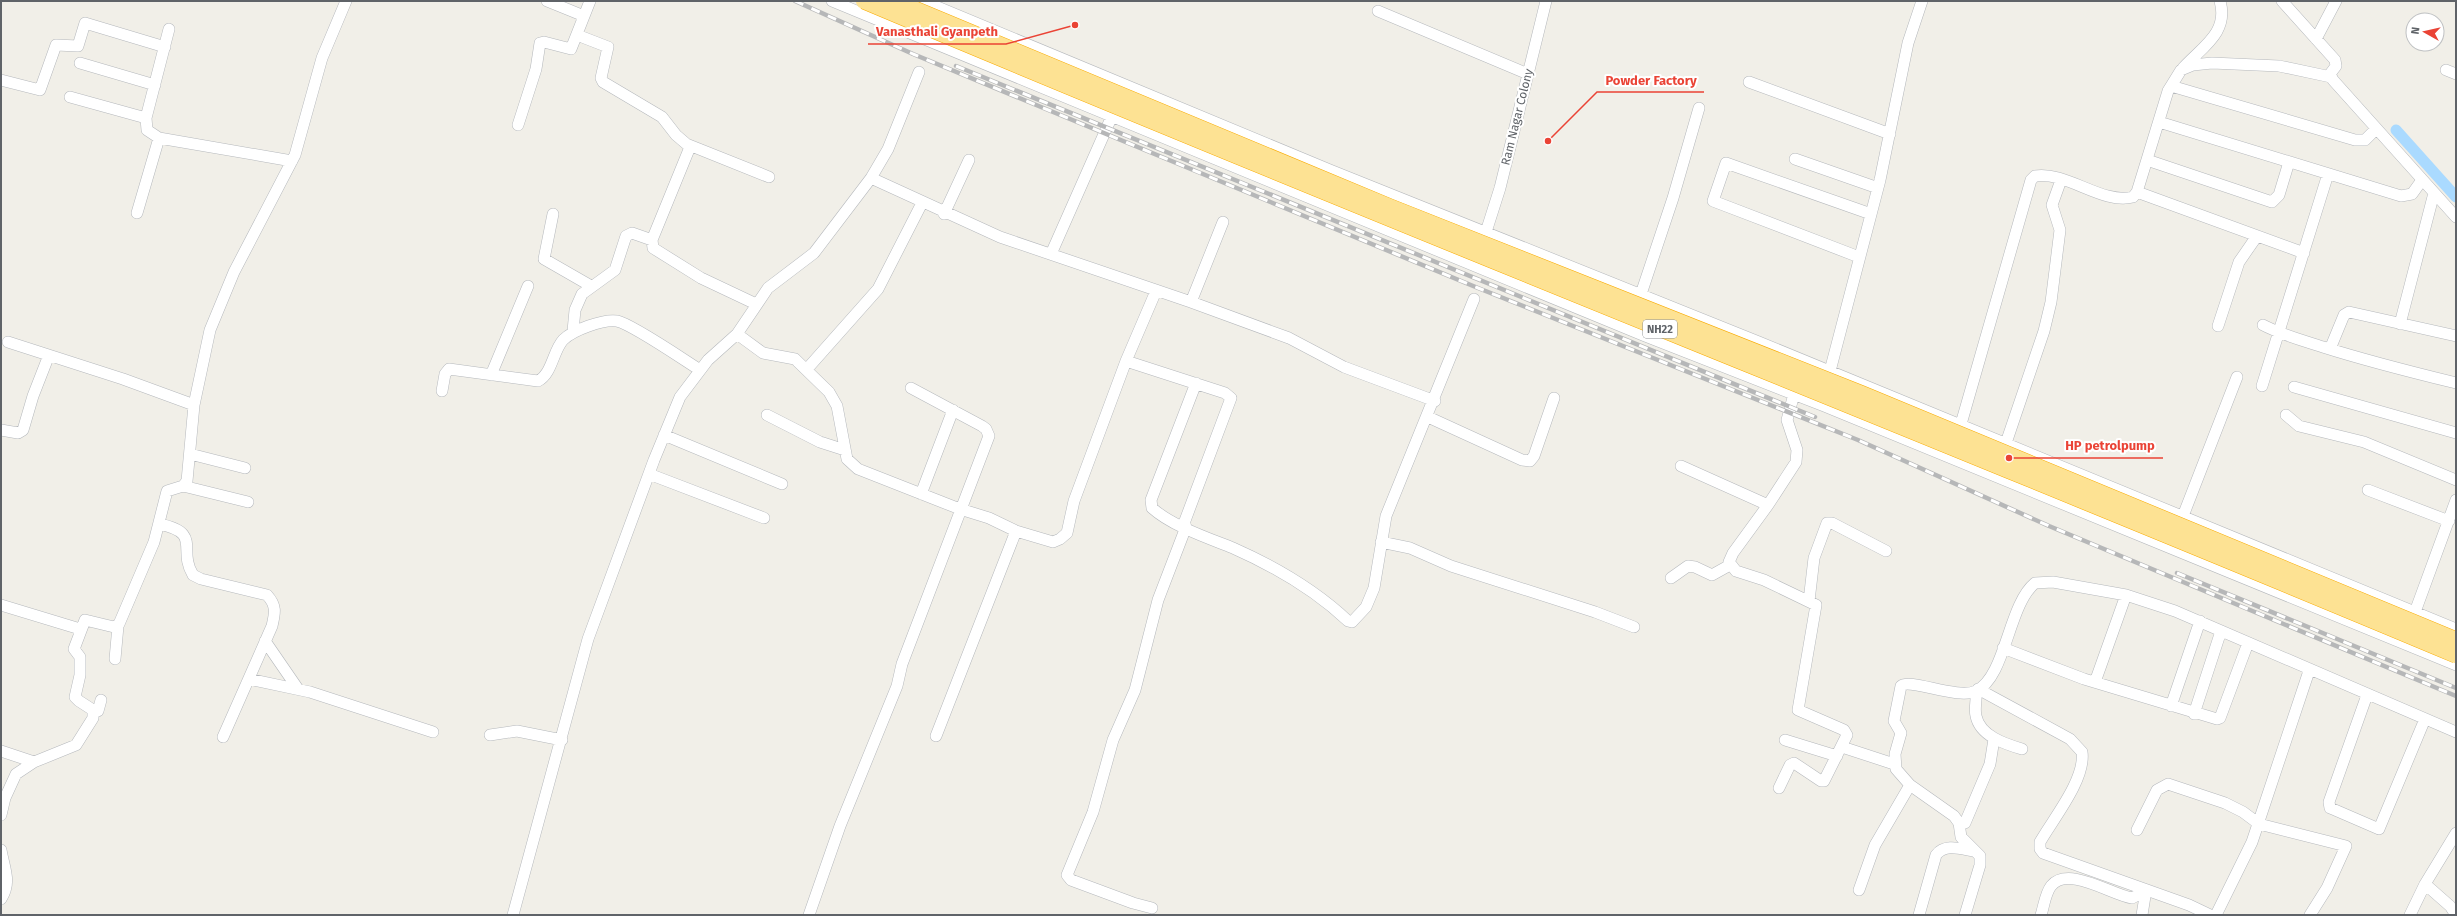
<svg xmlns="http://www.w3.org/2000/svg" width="2457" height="916" viewBox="0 0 2457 916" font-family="'Fira Sans',sans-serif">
<rect width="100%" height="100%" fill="#f1efe8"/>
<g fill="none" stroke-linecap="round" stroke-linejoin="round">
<!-- canal -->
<path stroke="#aadaff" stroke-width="11" d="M2396,130L2456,197"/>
<!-- minor casing -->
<g stroke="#b5b8bc" stroke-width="12">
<path id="minor" d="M547,1L584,16
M832,1L1645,336L1824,406L2456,665
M923,1L1330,170L1759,342L2456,629
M2282,1L2335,60L2336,66L2330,74L2333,80L2456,217
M1378,11L1528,74
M577,35L608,47L601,78L603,82L662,117L676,135L690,147L652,240L653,248L701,278L756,304
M2316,39L2336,1
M80,63L155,85
M2183,68C2202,47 2229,33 2220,1
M2446,70L2456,74
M1,80L40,90L56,45L78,46L85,23L165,47
M1749,82L1890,134
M2171,86L2355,140H2365L2376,129
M70,97L146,118
M2159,122L2401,196L2412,194L2422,180
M518,125L536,69L540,43L544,42L571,49L590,1
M159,138L147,130L146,118L169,29
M689,145L769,177
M1795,159L1878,188
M2147,160L2272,202L2279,195L2289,162
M871,178L1000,237L1191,302L1289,338L1344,367L1435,401
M2137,192L2304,253
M137,213L159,138L292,161
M553,214L544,259L591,286
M944,214L969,160
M1486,232L1500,188L1546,1
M1051,254L1112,116
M1859,257L1713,201L1726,163L1871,214
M1641,294L1673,198L1699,108
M1191,302L1223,222
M2400,324L2434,193
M2263,325C2282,335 2302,340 2323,347C2367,361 2411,372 2456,383
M2218,326L2239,262L2257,236
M573,331L575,310L582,294L615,270L626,236L632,233L652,240
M737,334L763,353L795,359L829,392L837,406L847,459L858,469L960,509L989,518L1016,531L1053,542L1060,539L1067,533L1074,501L1126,361L1156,291
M8,342L123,379L194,405
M2330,349L2344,315L2349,312L2456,336
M1126,361L1225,393L1231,398L1183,526
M807,369L878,289L922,203
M1830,371L1880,180L1908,43L1922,1
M491,375L528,286
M1196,383L1151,500L1152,508C1172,526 1208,538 1233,548C1276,567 1314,589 1348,621L1352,622L1366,607L1374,588L1386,516L1474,299
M2262,386L2328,174
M2294,387L2456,433
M442,391L445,374L449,369L538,381C552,374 553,351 563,340C573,330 603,319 617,321C632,324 684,360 700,370
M767,415L820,442L845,450
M2286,415L2299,426L2364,442L2456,480
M1428,417L1522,460L1530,461L1534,456L1554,398
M1961,424L2031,180L2035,176C2067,171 2102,205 2133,197L2137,192L2168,91L2181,70L2193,65L2212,63L2279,66L2331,77
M1,430L18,433L23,430L33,396L49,355
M664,435L782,484
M2006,443L2044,331L2051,302L2060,230L2052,205L2061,180
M190,454L245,468
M1681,466L1768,505
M649,474L764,518
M183,486L248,502
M2368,490L2449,521
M921,494L953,410
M2183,516L2237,377
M159,524C203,533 177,549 193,575L201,579L267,595C277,606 275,613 272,626L223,737
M1381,542L1410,548L1451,566L1595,612L1634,627
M1671,578L1688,566L1695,567L1712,575L1730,565
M1809,601L1814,558L1827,523H1832L1886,551
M1,605L80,629
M2415,612L2456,500
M265,641L298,689
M2003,648L2084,679L2217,719L2220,718L2248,643
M115,659L118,626
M249,679L310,692L433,732
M2095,682L2126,595
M1978,689L2070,739L2082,752C2086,779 2053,819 2040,842V849L2043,853L2189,905L2210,915
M1976,691C1977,700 1974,708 1976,716C1980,736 2005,744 2022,749
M2367,695L2329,802L2330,808L2335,810L2379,829L2425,719
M2171,706L2200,621
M94,712L98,711L101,700
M2194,714L2221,631
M490,735L517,731L562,740
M936,736L1016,531
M1785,740L1837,756
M1842,747L1894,764
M1,751L34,762
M1779,788L1790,765L1794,763L1821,781H1824L1847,735L1844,730L1798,710L1816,605L1764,580L1736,571L1729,562L1733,553L1768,505L1796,462L1797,450L1787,420L1794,394
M1,815L5,798L16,774L34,762L76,745L93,718V710L79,701L75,697L80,675V657L74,649L85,620L114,627L119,624L154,542L167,491L183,486L187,481L194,405L210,330L234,272L295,155L322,58L346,1
M1965,823L1990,764L1994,739
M2137,830L2157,790L2168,784L2225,803L2243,812L2259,824L2346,846L2327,888L2310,915
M1,850C4,868 12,882 1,899
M2425,884L2450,906L2456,915
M1859,890L1875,845L1910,785
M1152,908L1133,903L1071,880L1067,875L1093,812L1113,740L1135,690L1158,600L1186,527
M513,915L588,639L654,460L680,397L708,360L737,334L768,288L814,253L871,178L888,149L919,72
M809,915L840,826L897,686L902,664L989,436L986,429L982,426L911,388
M1919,915L1936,855C1945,843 1961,849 1974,851
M1965,915L1980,865V856L1961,837L1959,823L1954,816L1910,785L1896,769L1895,754L1901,733L1894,721L1901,686C1910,678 1958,700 1976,691C2006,677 2008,605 2035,583L2053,582L2126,595L2175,611L2456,732
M2041,915C2044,906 2045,894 2051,886C2068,865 2112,895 2132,898L2138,895L2141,888
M2142,915L2146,890
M2216,915L2252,842L2309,671
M2410,915L2425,884L2456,833"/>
</g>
<!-- minor -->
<use href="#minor" stroke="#fff" stroke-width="11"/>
<!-- rail casing -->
<g stroke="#b6b7b8" stroke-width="4.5">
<path id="rail" d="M795,1L913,54L1478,288L1858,440L2049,526L2456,696
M956,66L1815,417
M2177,573L2456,688"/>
</g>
<!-- rail -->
<use href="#rail" stroke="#fff" stroke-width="3" stroke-dasharray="9" stroke-linecap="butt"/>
<!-- highway-bridge casing -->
<g stroke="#f9ab00" stroke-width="17" stroke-linecap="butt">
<path id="highway-bridge" d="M864,1C1393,224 1927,433 2456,655
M895,1L1390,207L1862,394L2456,640"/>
</g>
<!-- highway-bridge -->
<use href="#highway-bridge" stroke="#fde293" stroke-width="16"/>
</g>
<g text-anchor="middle" stroke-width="4" stroke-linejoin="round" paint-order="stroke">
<!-- shield labels -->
<rect fill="#fff" stroke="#8f9295" stroke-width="1" x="1643" y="320" width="34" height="18" rx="3"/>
<g font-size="11" font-weight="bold" fill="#5f6368">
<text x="1660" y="333">NH22</text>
</g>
<!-- street labels -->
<g font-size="12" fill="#5f6368" stroke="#fff">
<text transform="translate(1517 117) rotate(-76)" y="4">Ram Nagar Colony</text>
</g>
</g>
<!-- callouts -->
<path fill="none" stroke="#ea4335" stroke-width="1.5" d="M1075 25L1006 44H868M1548 141L1597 92H1704M2009 458L2057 458H2163"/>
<g fill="#ea4335" stroke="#fff" stroke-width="1.5">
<circle cx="1075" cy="25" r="4"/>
<circle cx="1548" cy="141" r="4"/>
<circle cx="2009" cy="458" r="4"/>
</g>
<g font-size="13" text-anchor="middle" font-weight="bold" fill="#ea4335" stroke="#fff" stroke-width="4" stroke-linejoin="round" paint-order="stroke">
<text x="937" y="36">Vanasthali Gyanpeth</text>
<text x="1651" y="85">Powder Factory</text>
<text x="2110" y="450">HP petrolpump</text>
</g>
<!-- border -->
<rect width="2457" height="916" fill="none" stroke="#5f6368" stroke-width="4"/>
<!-- north arrow -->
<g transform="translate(2425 32) rotate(278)"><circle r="19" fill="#ffffff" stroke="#bfc1c3"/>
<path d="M0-3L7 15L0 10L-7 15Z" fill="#ea4335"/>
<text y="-6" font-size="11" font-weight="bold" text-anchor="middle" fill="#5f6368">N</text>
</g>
</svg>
